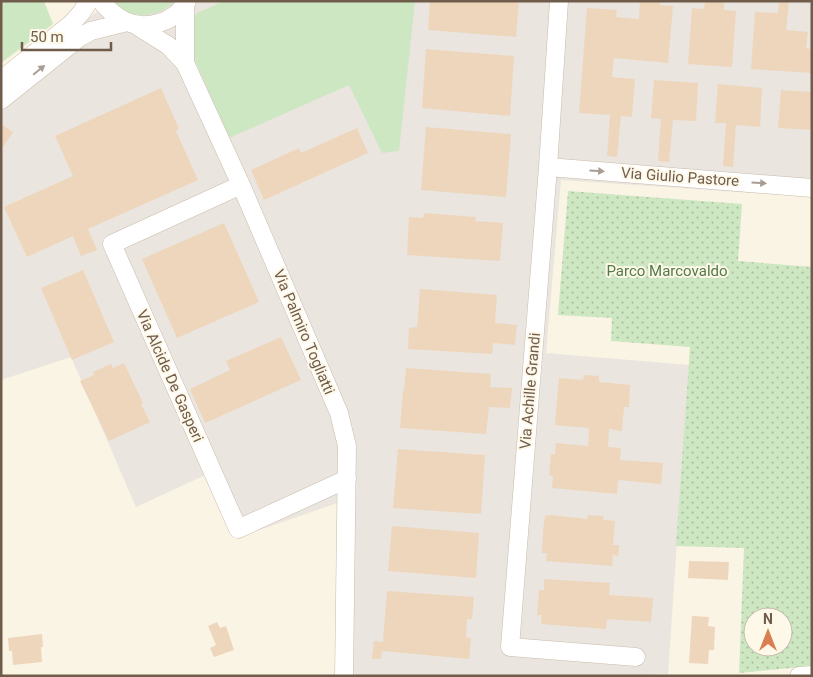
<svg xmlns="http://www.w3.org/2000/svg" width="813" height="677" viewBox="0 0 813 677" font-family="Roboto,sans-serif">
<defs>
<pattern id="park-dots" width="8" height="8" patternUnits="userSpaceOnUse" patternTransform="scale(1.25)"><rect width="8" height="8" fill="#cee7c3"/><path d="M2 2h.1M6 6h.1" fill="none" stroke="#acbea0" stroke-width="1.8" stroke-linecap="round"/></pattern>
</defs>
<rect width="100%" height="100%" fill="#faf4e4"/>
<!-- industrial -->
<path fill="#eae5de" d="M110,1H812V197L561,180L546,353L689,365L668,674L630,676H347L349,499L239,537L214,471L136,507L71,357L1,380V88Z"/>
<!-- grass -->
<path fill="#cee7c3" d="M1,1H44L53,24L1,63Z
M114,1H175C158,18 130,22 114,1Z
M224,1H415L399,151L382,153L349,85L229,138L191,51L192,21L197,13Z"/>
<!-- park -->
<path fill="url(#park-dots)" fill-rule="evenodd" d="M568,191L742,204L738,261L812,267V666L739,673L744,548L676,546L690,347L611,341L612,318L558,315ZM753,617H783V647H753Z"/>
<!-- building -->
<path fill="#eed6bd" d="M430,1H519L516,37L428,30Z
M640,1H660V5L673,6L668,63L614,58L612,77L635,79L632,117L621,116L617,157L607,156L610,115L579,113L587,8L617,10L616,17L639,19Z
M705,1H724V10L736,11L732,67L688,64L692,8L704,9Z
M779,1H789L786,30L808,32L806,48L812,49V73L751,69L755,12L778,13Z
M426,49L514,56L510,116L422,108Z
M654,80L698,83L696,121L673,120L669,162L658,161L661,119L651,118Z
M718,84L762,88L760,127L736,125L733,167L723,166L726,123H715Z
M161,88L179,129L176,131L198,180L88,229L97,250L81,256L73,236L27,257L4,207L73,176L55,136Z
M781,90L812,92V130L778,128Z
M1,124L13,132L1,150Z
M426,127L511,134L506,197L421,190Z
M357,128L368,153L264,200L251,170L299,148L301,153Z
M424,213L476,217L475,221L503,223L500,261L407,255L409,217L423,218Z
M224,223L259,302L177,338L142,259Z
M83,270L114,342L72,360L41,288Z
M420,289L497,295L495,323L517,325L515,345L493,343L492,354L408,349L409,328L417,327Z
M281,337L301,380L205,423L190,389L230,370L226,361Z
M124,363L143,403L141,404L150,422L109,441L80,381L94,375L93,372L111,364L113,368Z
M406,368L491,374L490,387L512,388L510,408L489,407L486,434L400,428L403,390L404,391Z
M584,375L599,376V382L630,385L629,407H624L622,431L609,429L608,447L621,448L620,460L663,463L661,484L618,480L617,494L552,488L553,476L549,475L551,454H555L556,443L588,446L589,428L555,425L559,378L583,380Z
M398,449L485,455L481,514L393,508Z
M550,515L587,519L588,515L604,516L603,520L615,521L613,545H619L618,556L613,555L612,566L546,561L547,553H542L543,531L545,516Z
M392,526L479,533L476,578L388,571Z
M689,561L729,562L728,580L688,578Z
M544,579L610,583L609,595L653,598L651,622L607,619L606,629L541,624L542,615H537L539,590H544Z
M387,591L474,597L472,619H467L466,637L471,638L469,659L382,651L381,659H372L374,641L383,642Z
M692,616L709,617L708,626L715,627L714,650H709L708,664L689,663Z
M217,622L220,628L226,626L234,650L214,657L210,648L216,645L208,626Z
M42,634L43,647H41L42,662L13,665L12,651H9L8,638Z"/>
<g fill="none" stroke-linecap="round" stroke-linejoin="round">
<!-- minor casing -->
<g stroke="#cabcab" stroke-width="19">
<path id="minor" d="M101,1C108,10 115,16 125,21C146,31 176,22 187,1
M559,1L548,167L510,647L636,657
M185,5V63L241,185L339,413L347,446L344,676
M134,24L169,46L185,63
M1,80L71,24L81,13L89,1
M1,100L80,37L91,31L127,22
M548,167L812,188
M241,185L112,244L238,529L347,479
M799,676L812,675"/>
</g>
<!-- minor -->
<use href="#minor" stroke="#fff" stroke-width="18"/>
</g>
<!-- one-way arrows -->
<defs><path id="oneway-solid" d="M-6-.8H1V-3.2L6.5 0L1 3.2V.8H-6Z" transform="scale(1.25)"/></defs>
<g fill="#a99d93">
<use href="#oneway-solid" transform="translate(39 70) rotate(-39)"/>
<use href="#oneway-solid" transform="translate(597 171) rotate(4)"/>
<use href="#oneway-solid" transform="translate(759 183) rotate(4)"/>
</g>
<g text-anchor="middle" stroke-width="4" stroke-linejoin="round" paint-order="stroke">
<!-- street labels -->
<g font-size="15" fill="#705c4b" stroke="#fef8e9">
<text transform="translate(680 177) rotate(4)" y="5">Via Giulio Pastore</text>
<text transform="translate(304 332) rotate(67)" y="5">Via Palmiro Togliatti</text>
<text transform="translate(170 376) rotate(66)" y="5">Via Alcide De Gasperi</text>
<text transform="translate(530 391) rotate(-85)" y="5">Via Achille Grandi</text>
</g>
<!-- park labels -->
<g font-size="15" fill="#527b47" stroke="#fef8e9">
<text x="667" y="276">Parco Marcovaldo</text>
</g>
</g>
<!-- border -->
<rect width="813" height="677" fill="none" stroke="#705c4b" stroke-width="5"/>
<!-- north arrow -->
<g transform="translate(768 632)"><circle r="24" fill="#fef8e9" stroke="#c5baaa"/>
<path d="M0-4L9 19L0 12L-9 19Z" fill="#db7e51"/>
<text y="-8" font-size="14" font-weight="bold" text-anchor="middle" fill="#705c4b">N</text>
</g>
<!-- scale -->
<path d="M22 42v8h89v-8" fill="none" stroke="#705c4b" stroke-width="2.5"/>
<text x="30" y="42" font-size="15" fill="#705c4b" stroke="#fef8e9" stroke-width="4" paint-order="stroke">50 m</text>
</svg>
